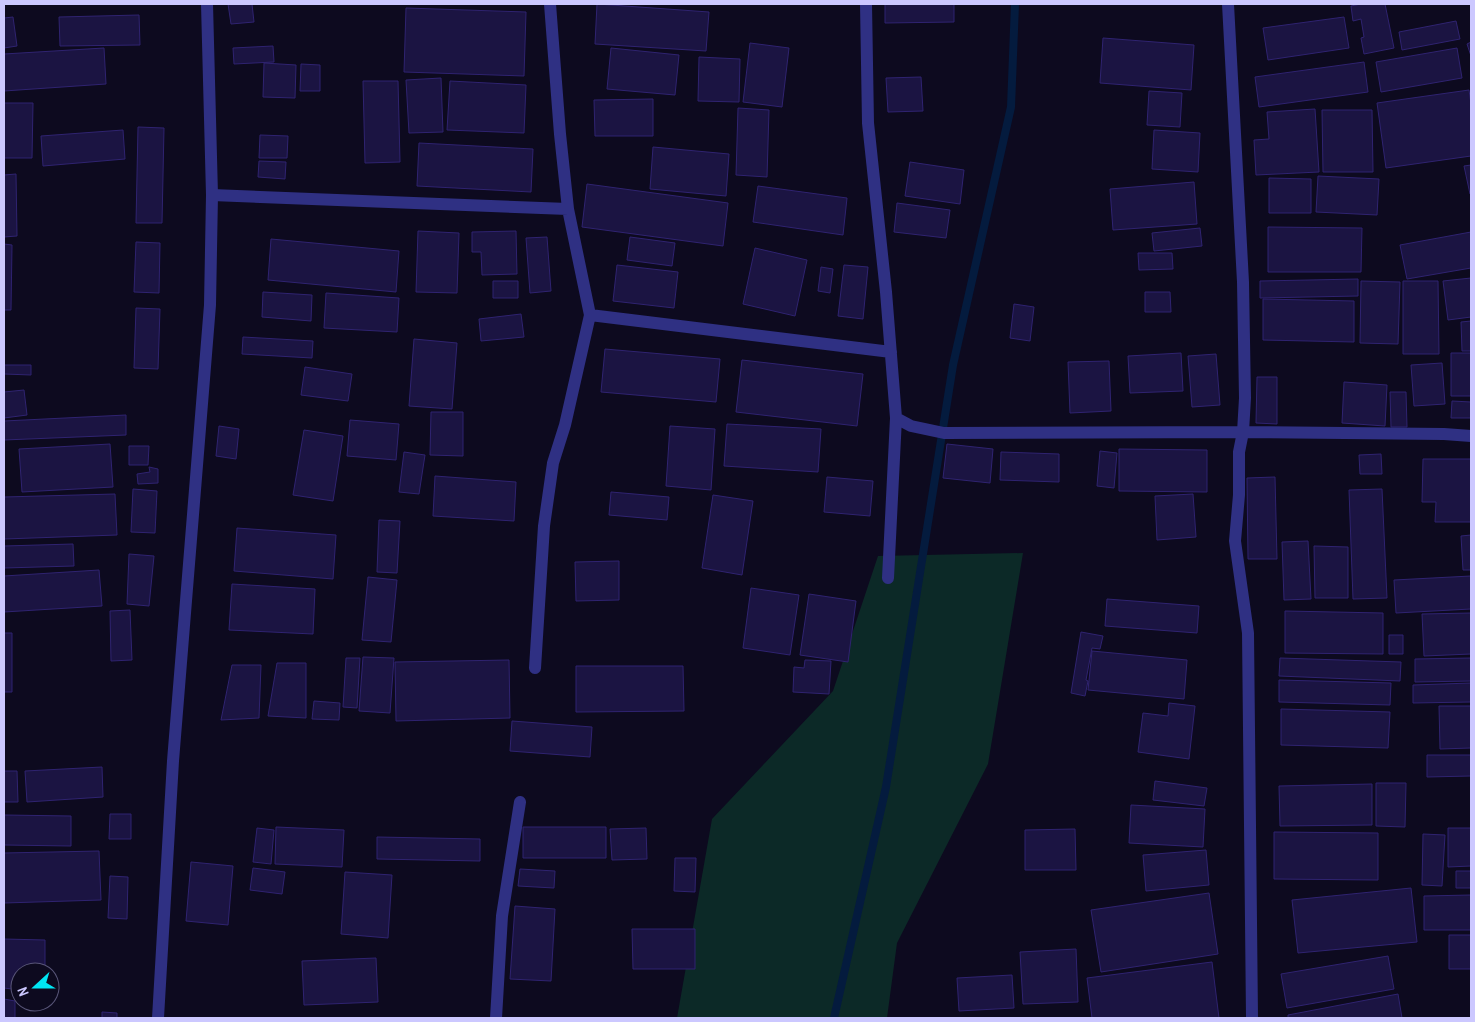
<svg xmlns="http://www.w3.org/2000/svg" width="1475" height="1022" viewBox="0 0 1475 1022" font-family="'Archivo Narrow',sans-serif">
<rect width="100%" height="100%" fill="#0d0a1f"/>
<!-- green -->
<path fill="#0c2927" d="M1023,553L988,764L897,943L887,1018H677L712,819L833,691L878,556Z"/>
<g fill="none" stroke-linecap="round" stroke-linejoin="round">
<!-- stream -->
<path stroke="#041b3e" stroke-width="8" d="M834,1018L886,787L953,365L1011,107L1015,4"/>
</g>
<!-- building -->
<path fill="#1b1442" stroke="#2f2370" d="M228,4H252L254,22L231,24Z
M597,4L709,12L706,51L595,44Z
M885,4H954V22L885,23Z
M1361,4H1385L1394,48L1364,54L1361,38L1364,37L1361,19L1353,21L1351,6Z
M406,8L526,12L524,76L404,72Z
M139,15L140,45L60,46L59,17Z
M13,17L17,46L4,48V18Z
M1344,17L1349,48L1268,60L1263,28Z
M1456,21L1460,39L1402,50L1399,32Z
M1103,38L1194,45L1191,90L1100,83Z
M1471,42V56L1467,44Z
M750,43L789,48L782,107L743,102Z
M273,46L274,62L234,64L233,48Z
M104,48L106,84L4,91V54Z
M611,48L679,55L675,95L607,89Z
M1457,48L1462,78L1381,92L1376,62Z
M699,57L740,59L739,102L698,101Z
M1364,62L1368,92L1259,107L1255,77Z
M264,63L296,65L295,98L263,97Z
M301,64L320,65V91H300Z
M921,77L923,111L888,112L886,78Z
M441,78L443,132L409,133L406,80Z
M363,81H398L400,162L365,163Z
M450,81L526,85L524,133L447,130Z
M1469,90L1471,104V156L1386,168L1377,103Z
M1149,91L1182,93L1180,127L1147,125Z
M653,99V136H595L594,100Z
M4,103H33L32,158H4Z
M738,108L769,110L767,177L736,175Z
M1315,109L1319,172L1256,175L1254,140L1269,139L1267,112Z
M1322,110H1372L1373,172H1323Z
M138,127L164,128L162,223H136Z
M123,130L125,159L43,166L41,136Z
M1154,130L1200,133L1198,172L1152,169Z
M260,135L288,136L287,158H259Z
M419,143L533,149L531,192L417,186Z
M653,147L729,154L726,196L650,189Z
M259,161L286,162L285,179L258,177Z
M910,162L964,170L960,204L905,196Z
M1471,165V194H1470L1464,166Z
M16,174L17,236L4,237V175Z
M1318,176L1379,179L1377,215L1316,212Z
M1269,178L1311,179V213H1269Z
M1194,182L1197,224L1113,230L1110,189Z
M587,184L728,203L723,246L582,227Z
M758,186L847,198L843,235L753,222Z
M897,203L950,210L946,238L894,232Z
M1268,227L1362,228L1361,272H1268Z
M1200,228L1202,246L1154,251L1152,233Z
M418,231L459,233L457,293L416,292Z
M516,231L517,274L482,275L481,252H472V232Z
M1471,232V268L1407,279L1400,245Z
M547,237L551,291L530,293L526,238Z
M630,237L675,243L672,266L627,260Z
M271,239L399,251L396,292L268,280Z
M136,242L160,243L159,293L134,292Z
M4,244L12,245L11,310H4Z
M755,248L807,260L795,316L743,304Z
M1138,253H1172L1173,269L1139,270Z
M617,265L678,272L674,308L613,301Z
M844,265L868,267L863,319L838,316Z
M821,267L833,269L830,293L818,291Z
M1471,278V317L1448,320L1443,281Z
M1358,279V296L1260,298V281Z
M493,281H518V298H493Z
M1361,281L1400,282L1398,344L1360,343Z
M1403,281H1438L1439,354H1403Z
M263,292L312,295L311,321L262,317Z
M1145,292H1170L1171,312H1145Z
M326,293L399,298L397,332L324,328Z
M1263,299L1354,301V342L1263,340Z
M1014,304L1034,307L1030,341L1010,338Z
M136,308L160,309L158,369L134,368Z
M521,314L524,337L481,341L479,319Z
M1471,321V351H1462L1461,322Z
M243,337L313,341L312,358L242,354Z
M414,339L457,343L452,409L409,406Z
M605,349L720,359L716,402L601,392Z
M1181,353L1183,391L1130,393L1128,356Z
M1451,353H1471V396H1451Z
M1216,354L1220,405L1192,407L1188,356Z
M742,360L863,374L857,426L736,412Z
M1109,361L1111,411L1070,413L1068,362Z
M1442,363L1445,404L1414,406L1411,365Z
M4,365H31V375L4,374Z
M305,367L352,374L348,401L301,395Z
M1257,377H1277V424L1256,423Z
M1344,382L1387,385L1385,426L1342,423Z
M24,390L27,415L4,418V392Z
M1390,392H1406L1407,427H1391Z
M1452,401L1471,402V418H1451Z
M431,412H463V456L430,455Z
M126,415V435L4,440V421Z
M350,420L399,424L396,460L347,456Z
M727,424L821,429L818,472L724,466Z
M219,426L239,429L236,459L216,456Z
M670,426L715,429L711,490L666,486Z
M304,430L343,436L333,501L293,495Z
M110,444L113,487L22,492L19,449Z
M947,444L993,449L990,483L943,478Z
M129,446H149L148,465H129Z
M1119,449L1207,450V492L1119,491Z
M1100,451L1117,453L1114,488L1097,486Z
M404,452L425,455L419,494L399,492Z
M1001,452L1059,454V482L1000,480Z
M1381,454L1382,474H1360L1359,455Z
M1423,459H1471V522H1435L1436,502H1422Z
M149,467L158,469V483L138,484L137,474L150,472Z
M435,476L516,482L514,521L433,516Z
M827,477L873,481L870,516L824,512Z
M1275,477L1277,559H1248L1247,478Z
M133,489L157,491L155,533L131,532Z
M1382,489L1387,598L1353,599L1349,490Z
M611,492L669,497L667,520L609,515Z
M115,494L117,535L4,539V497Z
M1193,494L1196,537L1157,540L1155,496Z
M713,495L753,501L742,575L702,568Z
M379,520L400,521L397,573L377,572Z
M237,528L336,535L333,579L234,571Z
M1471,535V570H1463L1461,536Z
M1308,541L1311,599L1284,600L1282,542Z
M73,544L74,566L4,568V546Z
M1314,546L1348,547V598H1315Z
M129,554L154,556L149,606L127,604Z
M619,561V600L576,601L575,562Z
M99,570L102,606L4,612V576Z
M1471,576V609L1396,613L1394,580Z
M368,577L397,580L391,642L362,640Z
M232,584L315,589L313,634L229,630Z
M751,588L799,595L790,655L743,648Z
M809,594L856,601L848,662L800,655Z
M1107,599L1199,606L1197,633L1105,626Z
M130,610L132,660L111,661L110,611Z
M1285,611L1383,613V654L1285,653Z
M1471,613V654L1424,656L1422,614Z
M1081,632L1103,636L1100,649L1092,648L1086,680L1088,681L1085,696L1071,693Z
M4,633H12V692H4Z
M1389,635H1403V654H1389Z
M1092,651L1187,660L1184,699L1088,690Z
M363,657L394,658L390,713L359,711Z
M346,658H360L357,708L343,707Z
M1280,658L1401,662L1400,681L1279,676Z
M1471,658V681L1415,682V659Z
M509,660L510,718L396,721L395,662Z
M805,660L831,661L829,694L793,692L794,667L804,668Z
M277,663H306V718L268,716Z
M232,665H261L259,718L221,720Z
M576,666H683L684,711L576,712Z
M1279,680L1391,683L1390,705L1279,702Z
M1471,683V702L1413,703V685Z
M314,701L340,703L339,720L312,719Z
M1169,703L1195,706L1189,759L1138,752L1143,713L1168,716Z
M1439,706H1471V748L1440,749Z
M1281,709L1390,712L1388,748L1281,745Z
M512,721L592,727L590,757L510,751Z
M1427,755H1471V776L1427,777Z
M102,767L103,797L27,802L25,771Z
M4,771H17L18,802H4Z
M1155,781L1207,788L1204,806L1153,800Z
M1376,783H1406L1405,827L1376,826Z
M1372,784V825L1280,826L1279,786Z
M1131,805L1205,809L1203,847L1129,843Z
M110,814H131V839H109Z
M4,815L71,816V846L4,845Z
M276,827L344,830L342,867L275,864Z
M523,827H606V858H523Z
M257,828L274,830L271,864L253,862Z
M646,828L647,859L612,860L610,829Z
M1448,828H1471V866L1448,867Z
M1075,829L1076,870H1025V830Z
M1274,832L1378,833V880L1274,879Z
M1423,834L1445,835L1442,886L1422,885Z
M377,837L480,839V861L377,859Z
M1206,850L1209,885L1146,891L1143,855Z
M99,851L101,900L4,903V853Z
M675,858H696L695,892L674,891Z
M191,862L233,866L228,925L186,921Z
M253,868L285,872L282,894L250,890Z
M520,869L555,871L554,888L518,886Z
M1456,871H1471V888H1456Z
M345,872L392,875L388,938L341,934Z
M110,876L128,877L127,919L108,918Z
M1411,888L1417,942L1298,953L1292,900Z
M1209,893L1218,954L1101,972L1091,910Z
M1471,895V930H1424V896Z
M515,906L555,909L551,981L510,979Z
M632,929H695V969H633Z
M1449,935H1471V969H1449Z
M4,939L45,940V966L41,972H20V990L4,988Z
M1076,949L1078,1002L1023,1004L1020,952Z
M1388,956L1394,989L1287,1008L1281,974Z
M376,958L378,1002L304,1005L302,961Z
M1212,962L1219,1018H1092L1087,978Z
M1012,975L1014,1008L959,1011L957,978Z
M1398,994L1402,1018H1288V1015Z
M4,999L15,1001V1018H4Z
M102,1012L117,1013V1018H102Z"/>
<g fill="none" stroke-linecap="round" stroke-linejoin="round">
<!-- street -->
<path stroke="#2f3083" stroke-width="12" d="M866,4L868,123L886,292L896,418L888,578
M1228,4L1243,282L1245,398L1243,432L1444,434L1471,436
M212,195L568,209
M590,315L891,352
M896,418L911,426L944,433L1243,432L1239,452V495L1235,541L1248,633L1252,1018
M535,668L544,526L553,463L565,425L590,315L568,209L560,134L550,4
M158,1018L173,761L210,305L212,195L207,4
M496,1018L502,916L520,802"/>
</g>
<!-- border -->
<rect width="1475" height="1022" fill="none" stroke="#ccc8ff" stroke-width="10"/>
<!-- north arrow -->
<g transform="translate(35 987) rotate(249)"><circle r="24" fill="#0d0a1f" stroke="#595679"/>
<path d="M0-4L9 19L0 12L-9 19Z" fill="#00e5f3"/>
<text y="-8" font-size="14" font-weight="bold" text-anchor="middle" fill="#ccc8ff">N</text>
</g>
</svg>
